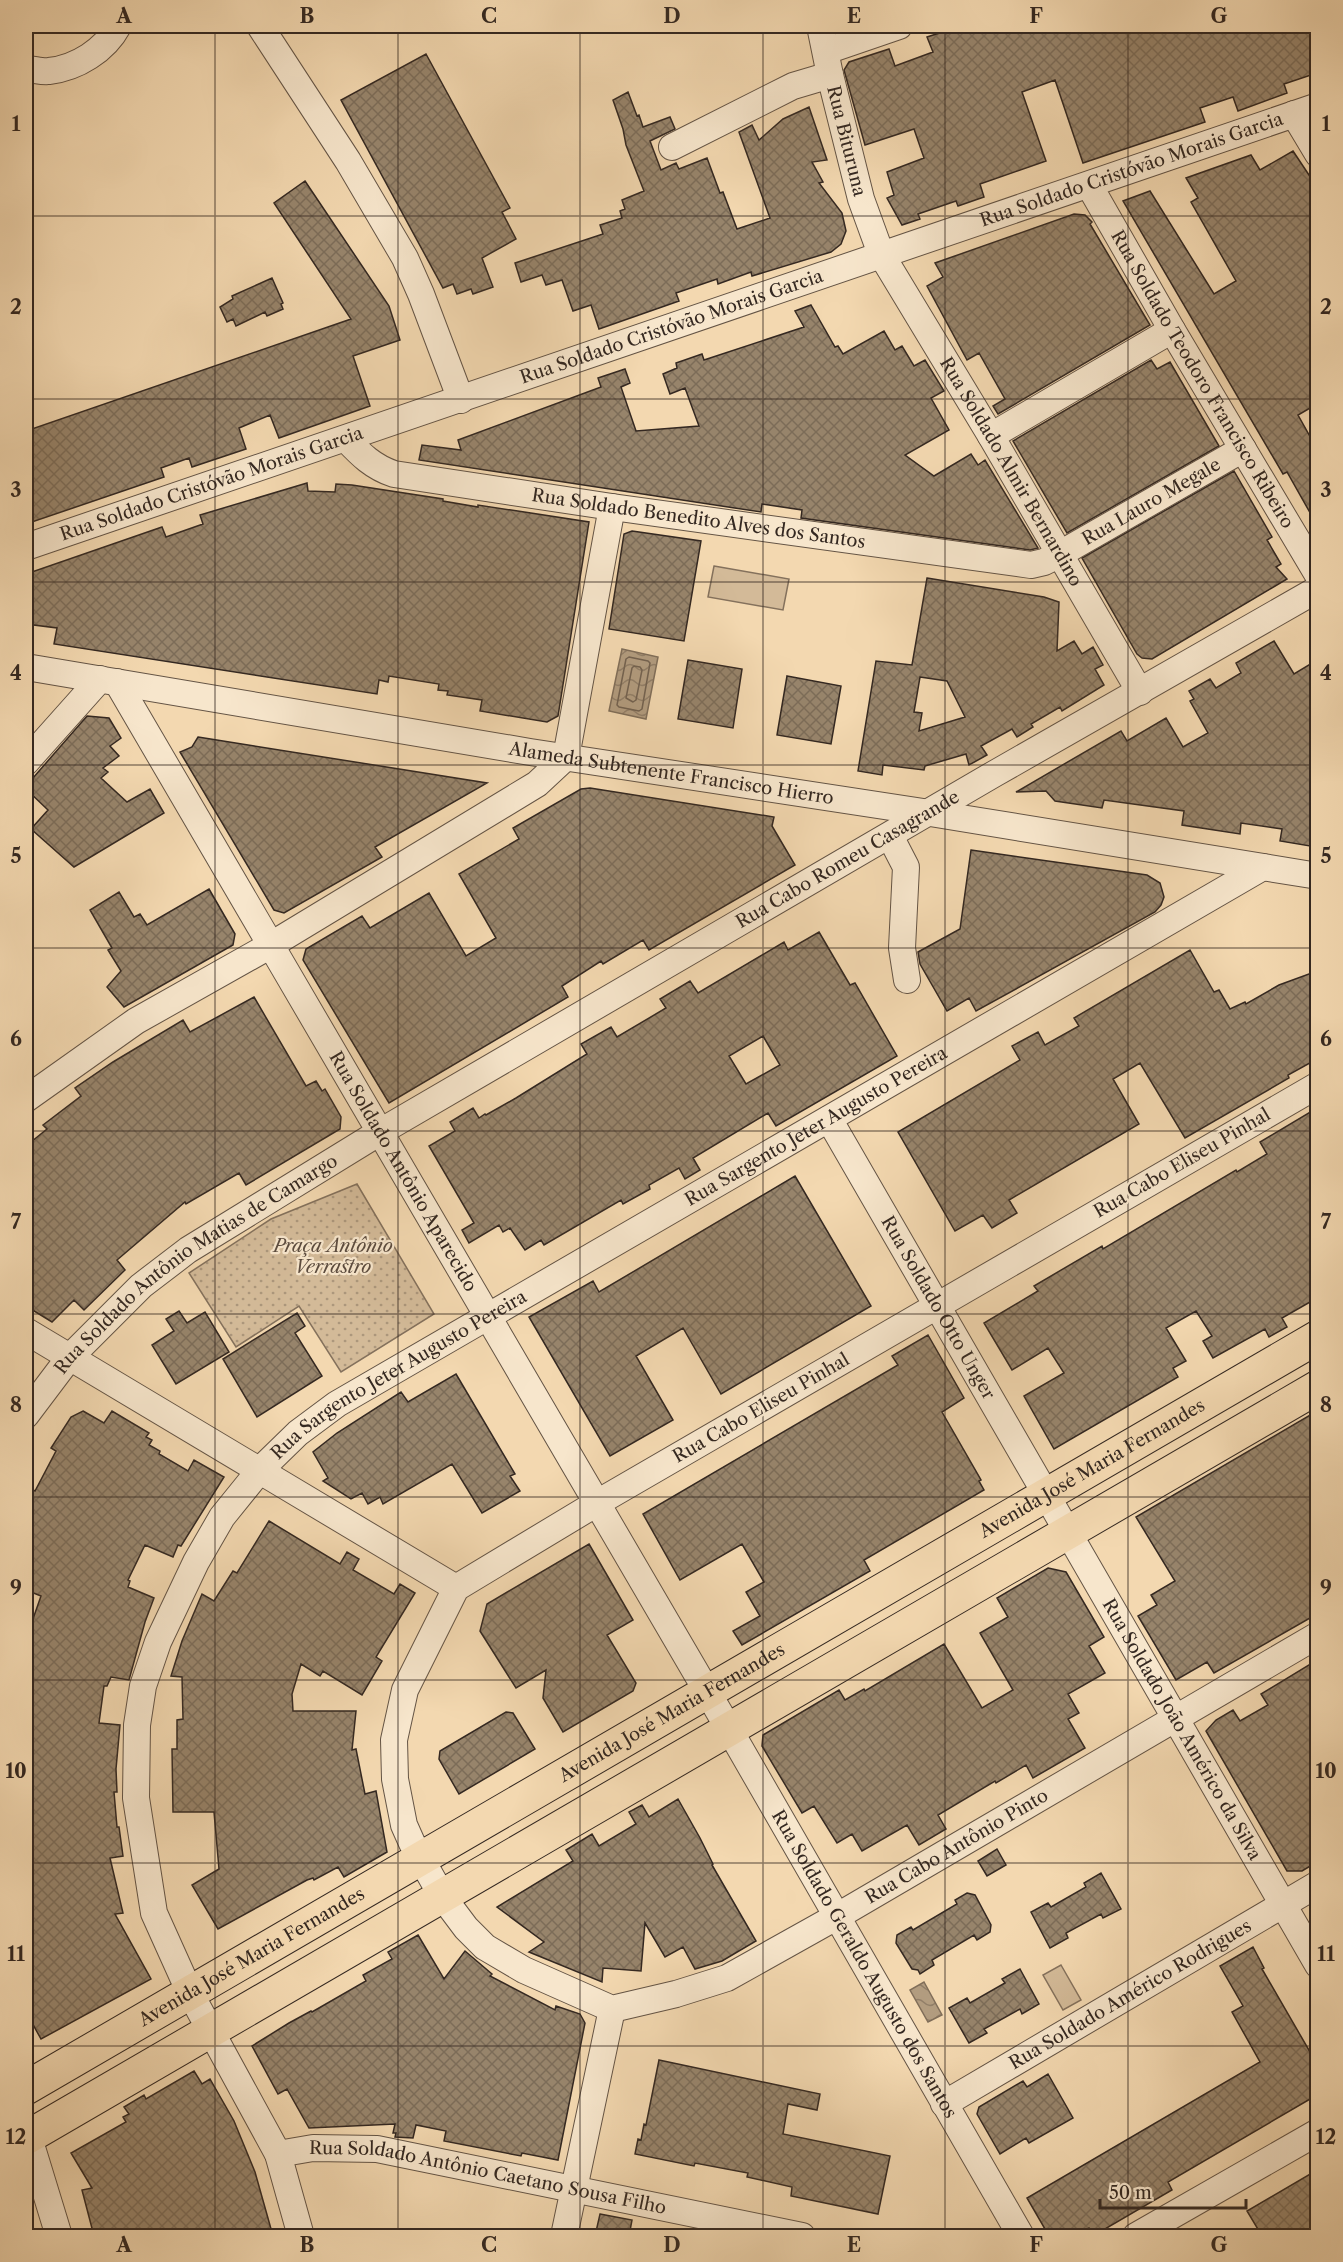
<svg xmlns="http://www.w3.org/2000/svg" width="1343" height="2262" viewBox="0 0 1343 2262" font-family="'Libre Caslon Text',serif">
<defs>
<pattern id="green-dots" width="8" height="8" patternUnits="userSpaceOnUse" patternTransform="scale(1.5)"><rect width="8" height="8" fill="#d3ba98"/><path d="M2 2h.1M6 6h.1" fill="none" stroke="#ac977c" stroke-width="1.8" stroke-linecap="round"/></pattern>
<pattern id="water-waves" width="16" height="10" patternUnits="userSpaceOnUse" patternTransform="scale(1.5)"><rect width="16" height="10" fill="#b29c7f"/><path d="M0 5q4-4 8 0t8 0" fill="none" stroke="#927f68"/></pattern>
<pattern id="building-cross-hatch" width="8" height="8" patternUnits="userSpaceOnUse" patternTransform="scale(1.5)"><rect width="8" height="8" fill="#97846b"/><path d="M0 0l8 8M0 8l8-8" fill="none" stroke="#7c6c58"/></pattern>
</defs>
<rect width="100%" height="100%" fill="#f3d8b0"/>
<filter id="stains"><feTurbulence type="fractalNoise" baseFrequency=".00333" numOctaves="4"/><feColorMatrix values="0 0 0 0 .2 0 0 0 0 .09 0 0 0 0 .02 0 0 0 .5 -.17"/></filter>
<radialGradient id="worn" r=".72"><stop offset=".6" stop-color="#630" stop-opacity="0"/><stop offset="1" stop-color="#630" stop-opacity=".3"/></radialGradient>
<!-- green -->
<path fill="url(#green-dots)" stroke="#84715c" stroke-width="1.5" d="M357,1184L434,1314L341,1372L299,1306L236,1347L189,1273L271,1219Z"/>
<!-- pitch -->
<path fill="#d3ba98" stroke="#84715c" stroke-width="1.5" d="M714,566L789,579L783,610L708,597Z
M1061,1965L1081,2000L1063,2010L1043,1975Z"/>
<!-- water -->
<path fill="url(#water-waves)" stroke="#806e59" stroke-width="1.5" d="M622,649L658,657L646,719L609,711Z
M924,1982L942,2015L928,2022L910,1990Z"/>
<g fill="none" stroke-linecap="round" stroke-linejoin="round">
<!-- shore -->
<path stroke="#736250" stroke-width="1.5" d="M629,657L648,661L650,663L642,709L639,711L619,707L617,705L626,659Z
M634,666L640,667L642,670L636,700L633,702L626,698L632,668Z"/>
</g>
<!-- building -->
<path fill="url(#building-cross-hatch)" stroke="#342821" stroke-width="1.5" fill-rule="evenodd" d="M961,26H1317V73L1284,84L1287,93L1238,111L1233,97L1200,108L1205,122L1083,163L1055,80L1022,92L1046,161L980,184L984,197L958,206L956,201L918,214L920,219L902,225L887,198L894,195L887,172L924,158L914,129L865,145L844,70L849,62L889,49L895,66L933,52L927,37Z
M426,54L510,208L502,212L516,239L482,258L493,287L473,294L471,289L457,294L453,284L443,288L341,100Z
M628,92L637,116L639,115L643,127L670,117L675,129L650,141L661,170L676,163L679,169L707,158L720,193L723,192L737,229L770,218L739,132L752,125L759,140L783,119L809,107L827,160L812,162L823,182L819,183L842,213L846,231L841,244L831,252L752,276L751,272L718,284L717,279L676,293L679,301L599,329L591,305L573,311L562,280L546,285L542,275L521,282L515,263L603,234L600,225L622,218L620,211L625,209L622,200L644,191L626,145L623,129L613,100Z
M1293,151L1317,187V404L1298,415L1317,449V525L1287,472L1283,474L1123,201L1150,191L1214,294L1236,281L1191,202L1198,198L1186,178L1251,155L1260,170Z
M305,181L389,306L400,340L353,356L370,406L279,438L270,415L239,428L246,449L192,467L189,458L161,468L164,477L26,524V431L351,319L274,203Z
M1074,214L1085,215L1092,222L1090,224L1150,325L998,414L993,406L1005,399L979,353L967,360L927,286L943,277L935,263Z
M272,278L283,303L281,304L283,309L267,316L265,312L236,326L233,319L227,322L220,307L233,299L232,296Z
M811,305L835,347L838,346L843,354L884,331L895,350L902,346L914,366L925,360L944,391L931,398L949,430L905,455L934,476L971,454L978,465L985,460L1038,548L1030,550L801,518L802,510L762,504L761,512L419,460L422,445L461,450L458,440L601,387L598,378L625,369L630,383L621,387L636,431L699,426L685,388L670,394L663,374L677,368L676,363L702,354L704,360L804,327L795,311Z
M1151,360L1157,369L1170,362L1219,446L1067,533L1013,441Z
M1234,471L1272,537L1267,540L1281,564L1276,567L1287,579L1152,659L1142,658L1137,654L1082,558Z
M307,483L308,491L335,492L336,484L352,485L443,499V501L478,507V505L589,522L558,716L547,722L480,711L482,700L447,695L448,691L438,690L439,684L389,676L388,682L379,680L377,694L54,644L57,628L26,624V574L162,527L166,537L203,524L200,515Z
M632,531L701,541L684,641L609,629L624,534Z
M927,578L1044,597L1059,602L1057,651L1074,641L1082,654L1093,647L1103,665L1095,669L1104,685L1062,711L1060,707L1031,724L1033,727L1017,737L1012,729L981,746L987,755L969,765L966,754L925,766L924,770L883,765L882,775L858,771L876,661L912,665ZM920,677L947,681L965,717L919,731L922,713L914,712Z
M1274,641L1294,674L1317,660V800L1310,846L1280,841L1282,829L1241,823L1240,834L1182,825L1184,811L1104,800L1102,808L1055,801L1046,791L1016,792L1121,731L1127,741L1166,718L1183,747L1208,733L1190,701L1194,699L1189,691L1210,679L1216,688L1241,673L1236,663Z
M688,660L742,669L733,728L678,719Z
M787,676L841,686L831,744L777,735Z
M87,716L109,718L121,738L110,746L119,756L103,768L108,772L101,778L127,802L150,789L164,813L74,867L31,829L48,810L26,789V786Z
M198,737L487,783L375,847L382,857L284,913L274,910L180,752L192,747Z
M590,788L774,817L772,826L795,865L649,950L643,940L603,964L601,961L562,986L568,997L389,1103L303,960L306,949L362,916L370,928L429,893L466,956L496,938L459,874L519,839L513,828L581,789Z
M971,850L1147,875L1160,883L1164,897L1161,905L1155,912L976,1011L969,998L947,1011L920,964L918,952L960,929Z
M209,889L235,934L233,945L124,1007L107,987L121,971L108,950L112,948L90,910L119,892L134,917L140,914L147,925Z
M819,932L850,985L855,983L897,1056L776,1126L768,1113L693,1158L700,1170L685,1179L679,1168L649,1185L650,1189L623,1204L621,1200L544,1245L541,1240L525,1250L510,1228L503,1232L499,1225L469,1243L462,1230L474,1223L429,1146L455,1131L450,1122L473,1108L479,1118L485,1114L486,1115L516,1098L587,1054L581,1044L611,1027L617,1037L666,1008L660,999L690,981L698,993L784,942L788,950ZM763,1036L780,1065L746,1084L729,1056Z
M1190,950L1214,992L1219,990L1230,1009L1245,1002L1246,1004L1279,985L1317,971V1059L1288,1075L1289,1078L1185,1138L1140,1063L1113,1079L1139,1124L1009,1200L1017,1213L992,1228L983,1215L955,1231L898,1132L1020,1060L1012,1046L1038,1032L1045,1045L1079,1026L1074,1018Z
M254,997L306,1086L316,1081L322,1091L325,1089L341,1117L340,1129L246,1185L239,1173L186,1204L185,1202L117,1260L125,1270L84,1310L74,1300L52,1322L26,1306V1146L47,1129L43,1125L81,1096L75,1088L113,1062L183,1020L190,1032Z
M1317,1108V1298L1282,1318L1287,1327L1269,1337L1265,1329L1213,1358L1203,1341L1212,1336L1196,1311L1166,1328L1186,1361L1173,1368L1178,1377L1054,1449L1024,1396L1064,1373L1048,1348L1012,1370L984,1323L1038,1291L1034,1286L1102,1246L1103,1249L1236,1170L1237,1172L1267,1154L1260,1142Z
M795,1176L871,1306L721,1394L683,1328L636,1356L673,1420L610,1456L529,1317L593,1281L599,1292Z
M179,1311L187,1323L205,1312L229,1352L176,1384L152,1345L174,1331L166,1319Z
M297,1313L305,1326L295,1333L322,1376L257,1417L223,1359Z
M928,1335L964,1398L942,1412L981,1480L979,1481L984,1490L864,1560L870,1571L742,1645L733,1631L760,1616L746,1592L764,1582L742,1544L680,1580L643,1514L898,1365L892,1356Z
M456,1374L515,1474L510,1476L520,1491L482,1513L452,1464L383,1504L380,1497L368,1504L362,1493L351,1499L323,1481L328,1478L313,1452L337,1433L401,1392L408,1402Z
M83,1411L104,1423L112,1411L149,1433L146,1437L152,1440L149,1445L160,1451L159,1454L188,1471L194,1460L224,1477L181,1546L178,1545L173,1557L145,1545L128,1580L130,1581L128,1587L154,1598L145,1622L129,1680L111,1677L107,1686H104L99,1723L120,1725L116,1769L117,1792H114L117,1827H119L123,1856L110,1858L123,1913L115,1914L151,1979L41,2039L26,2012V1926L33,1924L26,1880V1690L31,1658L26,1657V1639L41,1596L26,1590V1486L35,1491L56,1451L51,1448L71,1417Z
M1317,1411V1614L1214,1673L1207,1662L1176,1680L1138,1616L1157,1605L1151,1595L1175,1581L1136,1517Z
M269,1521L340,1564L347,1552L359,1559L353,1570L394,1594L400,1584L415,1593L376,1657L382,1661L362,1695L323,1671L320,1676L301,1664L292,1694L293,1711H356L352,1750L356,1749L365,1794L376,1791L387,1852L344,1877L338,1867L314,1880L313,1878L307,1880L218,1929L192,1885L219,1869L214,1812H173L172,1749H177V1720L183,1719L182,1677L171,1676L182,1641L202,1594L214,1601L233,1571L237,1573Z
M589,1544L633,1620L607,1635L636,1683L633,1691L563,1732L543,1698L546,1670L516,1688L480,1631L487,1604Z
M1048,1568L1066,1572L1104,1637L1089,1646L1105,1673L1068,1694L1079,1713L1068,1719L1085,1748L1033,1778L1026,1765L996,1783L995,1781L938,1815L946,1829L919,1845L907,1825L862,1851L852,1834L837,1843L814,1806L802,1813L762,1746L763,1735L839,1690L845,1700L864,1689L865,1691L944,1644L982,1708L1013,1690L980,1633L1008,1617L997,1598Z
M1317,1660V1862L1302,1871H1287L1206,1731L1216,1720L1233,1710L1240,1721L1268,1705L1261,1694Z
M506,1712L513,1713L535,1749L459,1794L439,1759L440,1751Z
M678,1799L700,1838L713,1864L712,1865L756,1941L722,1961L695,1969L683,1947L665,1957L645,1923L641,1971L603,1968L602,1982L529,1952L544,1942L497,1907L573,1861L566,1850L592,1834L599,1846L636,1824L629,1812L642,1805L649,1817Z
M997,1849L1006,1865L987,1876L978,1861Z
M1101,1873L1121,1909L1103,1918L1101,1914L1066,1933L1068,1938L1050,1948L1031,1912L1048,1903L1051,1907L1086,1887L1084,1883Z
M967,1893L975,1895L991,1925L990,1932L977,1940L974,1935L932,1960L934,1965L920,1974L918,1970L912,1969L896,1943L897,1935L911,1927L913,1930L957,1904L955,1900Z
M418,1935L444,1979L465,1951L492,1974L490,1976L555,2010L556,2006L580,2014L585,2023L558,2160L522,2153L521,2156L444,2141L446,2131L416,2125L413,2138L395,2137L396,2133H393L395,2124L309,2128L287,2089L278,2094L252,2046L289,2023L311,2011L312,2012L366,1981L363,1975L392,1959L388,1952Z
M1253,1947L1264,1968L1262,1969L1317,2064V2095L1168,2182L1172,2190L1093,2236L1089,2228L1075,2236H1049L1027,2198L1260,2062L1232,2012L1243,2006L1220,1966Z
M1020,1969L1039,2004L1022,2014L1020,2009L984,2029L987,2033L969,2043L949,2008L967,1998L970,2003L1005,1983L1002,1979Z
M659,2060L820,2094L817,2110L788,2104L783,2134L890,2156L878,2214L791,2196L792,2187L747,2177L748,2173L695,2163L694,2166L635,2154L638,2139L641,2140L644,2124L646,2125Z
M194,2071L202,2084L210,2079L234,2121L255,2172L273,2236H94L82,2190L92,2188L71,2153L126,2122L123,2117L129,2114L124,2107L144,2095L146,2099Z
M1048,2074L1073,2118L1029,2143L1026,2138L1000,2154L977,2114L979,2107L1023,2081L1027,2087Z
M1317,2170V2236H1262L1247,2211Z
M600,2214L632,2220L629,2236H595Z"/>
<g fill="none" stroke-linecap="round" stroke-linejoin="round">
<!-- minor casing -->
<g stroke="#645445" stroke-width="28">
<g id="minor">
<path d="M260,26L348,161L405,258L421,294L461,400"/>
<path id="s1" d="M820,26L830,75L861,199L881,254L991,436L1140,692"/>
<path d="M826,51L899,26"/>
<path d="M26,69C33,69 42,72 49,71C77,68 105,50 118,26"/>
<path d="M1294,114L1318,154"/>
<path d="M672,147L793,86L830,75"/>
<path id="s2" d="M1089,185L1172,330L1318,575"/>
<path d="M991,436L1172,330"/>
<path id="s3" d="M346,439C361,455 373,467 394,474L612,507L1031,565L1044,562L1060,554L1243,449"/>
<path id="s4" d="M26,547L1318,106"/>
<path id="s5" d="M26,667L530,752L930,813L1318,876"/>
<path id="s6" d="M117,682L729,1729L1021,2236"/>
<path d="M566,757L612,507"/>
<path d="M26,762L100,679"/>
<path d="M890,836L906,867L902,948L907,980"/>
<path id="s7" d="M1318,1085L597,1503L456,1588L405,1690L394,1740L395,1779L404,1825L412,1843L442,1896L466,1928L485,1947L524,1970L612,2009L676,1994L727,1978L836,1917L1318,1635"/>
<path d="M26,1099L136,1021L271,945L537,784L566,757"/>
<path id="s8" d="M829,1119L1318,1965"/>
<path d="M26,1331L456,1588"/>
<path id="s9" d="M26,1415L69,1358L141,1286L188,1250L380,1132L994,774L1318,589"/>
<path id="s10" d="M944,2104L1318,1884"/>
<path d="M26,2128L59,2236"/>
<path id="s11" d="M278,2154L313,2148L377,2149L802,2236"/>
<path id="s12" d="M301,2236L278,2154L190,1993L154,1913L136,1798L137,1725L143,1686L158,1642L196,1562L222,1517L260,1470L298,1433L337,1404L1263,867"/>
<path d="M564,2236L612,2009"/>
<path d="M1136,2236L1318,2132"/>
</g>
</g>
<!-- major casing -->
<g stroke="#342821" stroke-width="35">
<g id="major">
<path id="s13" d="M26,2088L1318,1337"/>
<path d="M26,2138L1318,1387"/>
</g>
</g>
<!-- minor -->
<use href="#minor" stroke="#f7e6cc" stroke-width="26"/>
<!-- major -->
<use href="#major" stroke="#f3d8b0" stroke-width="33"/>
</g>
<!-- grid -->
<path fill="none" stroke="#342821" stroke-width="1.5" stroke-opacity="0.55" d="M215,26V2236M398,26V2236M580,26V2236M763,26V2236M945,26V2236M1128,26V2236M26,216H1318M26,399H1318M26,582H1318M26,765H1318M26,948H1318M26,1131H1318M26,1314H1318M26,1497H1318M26,1680H1318M26,1863H1318M26,2046H1318"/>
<g text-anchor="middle" stroke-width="4.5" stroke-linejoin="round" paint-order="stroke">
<!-- street labels -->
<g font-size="18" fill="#342821" stroke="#f7e6cc">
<text dy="6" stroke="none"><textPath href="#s1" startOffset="118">Rua Bituruna</textPath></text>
<text dy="6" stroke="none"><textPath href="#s4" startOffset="1168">Rua Soldado Cristóvão Morais Garcia</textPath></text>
<text dy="6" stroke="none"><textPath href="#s4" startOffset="682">Rua Soldado Cristóvão Morais Garcia</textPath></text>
<text dy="6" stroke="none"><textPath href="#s2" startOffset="225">Rua Soldado Teodoro Francisco Ribeiro</textPath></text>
<text dy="6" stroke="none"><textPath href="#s1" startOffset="490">Rua Soldado Almir Bernardino</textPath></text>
<text dy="6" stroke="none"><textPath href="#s4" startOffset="196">Rua Soldado Cristóvão Morais Garcia</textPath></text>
<text dy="6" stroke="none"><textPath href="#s3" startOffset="840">Rua Lauro Megale</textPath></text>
<text dy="6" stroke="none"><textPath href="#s3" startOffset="368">Rua Soldado Benedito Alves dos Santos</textPath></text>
<text dy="6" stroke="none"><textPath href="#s5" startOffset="654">Alameda Subtenente Francisco Hierro</textPath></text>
<text dy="6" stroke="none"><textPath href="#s9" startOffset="999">Rua Cabo Romeu Casagrande</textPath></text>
<text dy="6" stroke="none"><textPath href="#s12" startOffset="1488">Rua Sargento Jeter Augusto Pereira</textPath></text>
<text transform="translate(1182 1163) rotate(-30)" y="6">Rua Cabo Eliseu Pinhal</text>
<text dy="6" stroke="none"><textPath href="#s6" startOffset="567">Rua Soldado Antônio Aparecido</textPath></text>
<text dy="6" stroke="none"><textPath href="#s9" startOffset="230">Rua Soldado Antônio Matias de Camargo</textPath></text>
<text dy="6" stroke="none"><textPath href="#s8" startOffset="218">Rua Soldado Otto Unger</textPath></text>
<text dy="6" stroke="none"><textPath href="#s12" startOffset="1002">Rua Sargento Jeter Augusto Pereira</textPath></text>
<text transform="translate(761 1408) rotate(-30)" y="6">Rua Cabo Eliseu Pinhal</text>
<text dy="6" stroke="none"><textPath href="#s13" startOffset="1233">Avenida José Maria Fernandes</textPath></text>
<text dy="6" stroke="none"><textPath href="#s13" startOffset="747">Avenida José Maria Fernandes</textPath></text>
<text dy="6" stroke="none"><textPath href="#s8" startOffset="705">Rua Soldado João Américo da Silva</textPath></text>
<text dy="6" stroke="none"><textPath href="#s7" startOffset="1922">Rua Cabo Antônio Pinto</textPath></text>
<text dy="6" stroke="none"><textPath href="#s13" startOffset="261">Avenida José Maria Fernandes</textPath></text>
<text dy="6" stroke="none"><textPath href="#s6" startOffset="1484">Rua Soldado Geraldo Augusto dos Santos</textPath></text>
<text dy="6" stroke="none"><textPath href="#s10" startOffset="216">Rua Soldado Américo Rodrigues</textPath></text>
<text dy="6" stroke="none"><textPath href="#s11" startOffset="213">Rua Soldado Antônio Caetano Sousa Filho</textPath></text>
</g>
<!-- park labels -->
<g font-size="18" font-style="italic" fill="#5c4c3f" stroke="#f7e6cc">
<text x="333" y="1252">Praça Antônio<tspan x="333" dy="21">Verrastro</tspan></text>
</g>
</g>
<!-- margin -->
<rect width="1343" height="2262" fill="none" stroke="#f3d8b0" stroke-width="66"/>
<!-- scale -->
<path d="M1100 2199v9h146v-9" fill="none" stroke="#342821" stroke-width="3"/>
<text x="1109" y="2199" font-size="18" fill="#342821" stroke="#f7e6cc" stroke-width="4.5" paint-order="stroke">50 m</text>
<rect x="33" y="33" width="1277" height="2196" fill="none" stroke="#342821" stroke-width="2"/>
<g font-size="20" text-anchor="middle" font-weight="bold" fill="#342821">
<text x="124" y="23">A</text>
<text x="307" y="23">B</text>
<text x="489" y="23">C</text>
<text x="672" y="23">D</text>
<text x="854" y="23">E</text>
<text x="1036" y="23">F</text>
<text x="1219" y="23">G</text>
<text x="16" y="131">1</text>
<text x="1326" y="131">1</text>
<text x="16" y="314">2</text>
<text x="1326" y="314">2</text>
<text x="16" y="497">3</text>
<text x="1326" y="497">3</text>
<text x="16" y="680">4</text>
<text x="1326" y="680">4</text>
<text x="16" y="863">5</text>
<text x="1326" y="863">5</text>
<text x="16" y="1046">6</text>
<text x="1326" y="1046">6</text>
<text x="16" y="1229">7</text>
<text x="1326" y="1229">7</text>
<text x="16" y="1412">8</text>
<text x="1326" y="1412">8</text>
<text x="16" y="1595">9</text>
<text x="1326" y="1595">9</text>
<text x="16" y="1778">10</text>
<text x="1326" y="1778">10</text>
<text x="16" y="1961">11</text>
<text x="1326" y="1961">11</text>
<text x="16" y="2144">12</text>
<text x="1326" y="2144">12</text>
<text x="124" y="2252">A</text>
<text x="307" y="2252">B</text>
<text x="489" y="2252">C</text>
<text x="672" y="2252">D</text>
<text x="854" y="2252">E</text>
<text x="1036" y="2252">F</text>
<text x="1219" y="2252">G</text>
</g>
<rect width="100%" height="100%" filter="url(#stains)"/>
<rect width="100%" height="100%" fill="url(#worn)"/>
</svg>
